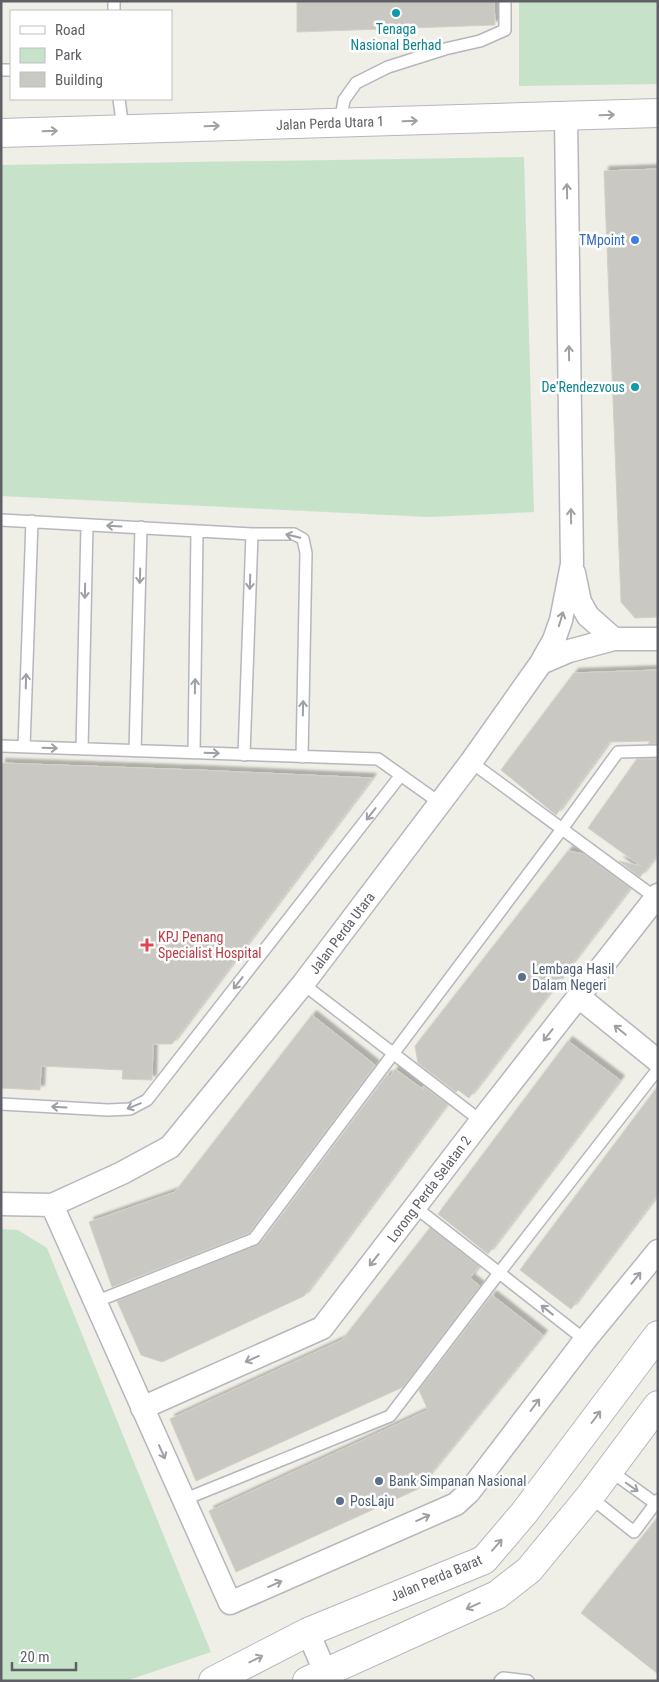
<svg xmlns="http://www.w3.org/2000/svg" width="659" height="1682" viewBox="0 0 659 1682" font-family="'Roboto Condensed',sans-serif">
<defs>
<filter id="shadow"><feDropShadow dx="4.5" dy="-4.5" stdDeviation="1" flood-color="#0004"/></filter>
</defs>
<rect width="100%" height="100%" fill="#efeee7"/>
<!-- green -->
<path fill="#c6e3ca" d="M519,1H658V84L519,86Z
M524,157L534,512L429,517L1,496V165Z
M1,1229L18,1230L47,1248L211,1652L126,1681H1Z"/>
<!-- building -->
<path fill="#cac8c3" stroke="#d3d1c5" filter="url(#shadow)" d="M297,1H494L495,25L297,32Z
M658,169V617L635,618L621,602L604,171Z
M658,670V744H648L650,741L609,742L556,815L501,770L574,673Z
M637,759H658V854L640,877L619,861L641,866L588,828Z
M1,763L197,770L372,778L172,1044H153L152,1080L122,1079L123,1070L41,1066L40,1090L1,1088Z
M568,851L584,854L630,888L469,1098L458,1090L456,1092L418,1063L415,1046Z
M312,1015L375,1065L249,1233L112,1287L89,1222L175,1192Z
M568,1041L620,1080L488,1254L438,1214Z
M395,1069L424,1090L423,1086L447,1104L304,1296L162,1362L141,1355L117,1301L260,1244L387,1075L390,1077Z
M658,1086V1194L571,1309L520,1270Z
M430,1228L479,1266L470,1278L480,1286L403,1387L196,1481L170,1419L342,1340Z
M492,1295L543,1335L418,1489L236,1572L209,1511L428,1410L419,1390Z
M658,1517V1674L581,1613Z"/>
<g fill="none" stroke-linecap="round" stroke-linejoin="round">
<!-- lane casing -->
<g stroke="#b6b7bc" stroke-width="14">
<path id="lane" d="M114,1V11
M1,70H11
M119,99L123,129
M340,123L344,100L356,83L388,67L445,49L480,41L505,30V1
M1,520L252,534H294L303,539L306,553L302,757
M1,746L378,759L440,803
M24,747L32,521
M82,749L87,525
M135,751L141,527
M194,753L197,531
M244,755L252,534
M471,762L656,898
M303,984L481,1121
M1,1104L108,1110L130,1109L147,1100L401,775
M415,1207L585,1340
M95,1302L254,1239L562,829L618,752L658,751
M609,1470L655,1503
M590,1497L634,1532L658,1500
M183,1500L390,1416L499,1273L658,1069
M500,1681L503,1678L528,1681"/>
</g>
<!-- street casing -->
<g stroke="#b6b7bc" stroke-width="25">
<path id="street" d="M574,573L580,602L588,616L614,639
M541,663L569,651L614,639H658
M579,997L658,1061
M1,1204L52,1205L122,1173L170,1147L303,984L471,762L541,663L554,640L561,620L572,564L566,116
M52,1205L230,1603L456,1504L469,1492L585,1340L658,1251
M142,1408L322,1328L481,1121L658,895
M308,1632L329,1681"/>
</g>
<!-- secondary casing -->
<g stroke="#b5b7bc" stroke-width="30">
<path id="secondary" d="M1,133L658,113
M213,1681L308,1632L484,1560L524,1513L658,1335
M307,1681L497,1595L529,1570L590,1496L658,1405"/>
</g>
<!-- lane -->
<use href="#lane" stroke="#fff" stroke-width="11"/>
<!-- street -->
<use href="#street" stroke="#fff" stroke-width="22"/>
<!-- secondary -->
<use href="#secondary" stroke="#fff" stroke-width="28"/>
</g>
<!-- one-way arrows -->
<defs><path id="oneway-shaft" d="M-6 0H5M1.5-3L5.5 0L1.5 3" fill="none" stroke-width="1.6" stroke-linecap="round" stroke-linejoin="round" transform="scale(1.25)"/></defs>
<g stroke="#9ea0a3">
<use href="#oneway-shaft" transform="translate(607 115) rotate(-2)"/>
<use href="#oneway-shaft" transform="translate(410 121) rotate(-2)"/>
<use href="#oneway-shaft" transform="translate(212 126) rotate(-2)"/>
<use href="#oneway-shaft" transform="translate(50 131) rotate(-2)"/>
<use href="#oneway-shaft" transform="translate(567 191) rotate(-91)"/>
<use href="#oneway-shaft" transform="translate(569 353) rotate(-91)"/>
<use href="#oneway-shaft" transform="translate(571 516) rotate(-91)"/>
<use href="#oneway-shaft" transform="translate(114 526) rotate(-177)"/>
<use href="#oneway-shaft" transform="translate(293 536) rotate(-167)"/>
<use href="#oneway-shaft" transform="translate(140 576) rotate(92)"/>
<use href="#oneway-shaft" transform="translate(250 582) rotate(92)"/>
<use href="#oneway-shaft" transform="translate(85 591) rotate(91)"/>
<use href="#oneway-shaft" transform="translate(561 619) rotate(-73)"/>
<use href="#oneway-shaft" transform="translate(26 681) rotate(-88)"/>
<use href="#oneway-shaft" transform="translate(195 686) rotate(-89)"/>
<use href="#oneway-shaft" transform="translate(303 708) rotate(-89)"/>
<use href="#oneway-shaft" transform="translate(50 748) rotate(2)"/>
<use href="#oneway-shaft" transform="translate(212 753) rotate(2)"/>
<use href="#oneway-shaft" transform="translate(371 814) rotate(128)"/>
<use href="#oneway-shaft" transform="translate(238 983) rotate(128)"/>
<use href="#oneway-shaft" transform="translate(620 1030) rotate(-141)"/>
<use href="#oneway-shaft" transform="translate(548 1035) rotate(128)"/>
<use href="#oneway-shaft" transform="translate(134 1106) rotate(158)"/>
<use href="#oneway-shaft" transform="translate(59 1107) rotate(-177)"/>
<use href="#oneway-shaft" transform="translate(374 1260) rotate(128)"/>
<use href="#oneway-shaft" transform="translate(636 1278) rotate(-51)"/>
<use href="#oneway-shaft" transform="translate(547 1310) rotate(-142)"/>
<use href="#oneway-shaft" transform="translate(252 1359) rotate(156)"/>
<use href="#oneway-shaft" transform="translate(535 1405) rotate(-53)"/>
<use href="#oneway-shaft" transform="translate(596 1417) rotate(-53)"/>
<use href="#oneway-shaft" transform="translate(162 1452) rotate(66)"/>
<use href="#oneway-shaft" transform="translate(632 1487) rotate(35)"/>
<use href="#oneway-shaft" transform="translate(423 1518) rotate(-24)"/>
<use href="#oneway-shaft" transform="translate(497 1545) rotate(-49)"/>
<use href="#oneway-shaft" transform="translate(275 1584) rotate(-24)"/>
<use href="#oneway-shaft" transform="translate(473 1606) rotate(156)"/>
<use href="#oneway-shaft" transform="translate(256 1659) rotate(-27)"/>
</g>
<!-- markers -->
<g fill="#0f9aa8" stroke="#fff" stroke-width="2">
<circle cx="396" cy="13" r="5"/>
<circle cx="635" cy="387" r="5"/>
</g>
<circle fill="#3f7fe0" stroke="#fff" stroke-width="2" cx="635" cy="240" r="5"/>
<path fill="#e0444e" stroke="#fff" stroke-width="2" d="M144.5 937.5h5v5h5v5h-5v5h-5v-5h-5v-5h5z"/>
<g fill="#5c6f8a" stroke="#fff" stroke-width="2">
<circle cx="522" cy="977" r="5"/>
<circle cx="379" cy="1481" r="5"/>
<circle cx="340" cy="1501" r="5"/>
</g>
<g text-anchor="middle" stroke-width="5" stroke-linejoin="round" paint-order="stroke">
<!-- culture labels -->
<g font-size="14" fill="#0d838f" stroke="#fff">
<text x="396" y="34">Tenaga<tspan x="396" dy="16">Nasional Berhad</tspan></text>
<text x="625" y="392" text-anchor="end">De'Rendezvous</text>
</g>
<!-- street labels -->
<g font-size="14" fill="#5e6065" stroke="#fff">
<text transform="translate(330 123) rotate(-2)" y="5">Jalan Perda Utara 1</text>
<text transform="translate(342 933) rotate(-53)" y="5">Jalan Perda Utara</text>
<text transform="translate(429 1189) rotate(-53)" y="5">Lorong Perda Selatan 2</text>
<text transform="translate(436 1578) rotate(-23)" y="5">Jalan Perda Barat</text>
</g>
<!-- shop labels -->
<g font-size="14" fill="#366cbe" stroke="#fff" text-anchor="end">
<text x="625" y="245">TMpoint</text>
</g>
<!-- health labels -->
<g font-size="14" fill="#be3a42" stroke="#fff" text-anchor="start">
<text x="158" y="942">KPJ Penang<tspan x="158" dy="16">Specialist Hospital</tspan></text>
</g>
<!-- service labels -->
<g font-size="14" fill="#4e5e75" stroke="#fff" text-anchor="start">
<text x="532" y="974">Lembaga Hasil<tspan x="532" dy="16">Dalam Negeri</tspan></text>
<text x="389" y="1486">Bank Simpanan Nasional</text>
<text x="350" y="1506">PosLaju</text>
</g>
</g>
<!-- border -->
<rect width="659" height="1682" fill="none" stroke="#5e6065" stroke-width="5"/>
<!-- legend -->
<rect x="10" y="10" width="162" height="90" fill="#ffffff" stroke="#bfbfc1"/>
<rect x="20" y="26" width="25" height="8" fill="#ffffff" stroke="#bfbfc1"/>
<text x="55" y="35" font-size="15" fill="#5e6065">Road</text>
<rect x="20" y="48" width="25" height="15" fill="#c6e3ca" stroke="#bfbfc1"/>
<text x="55" y="60" font-size="15" fill="#5e6065">Park</text>
<rect x="20" y="72" width="25" height="15" fill="#cac8c3" stroke="#bfbfc1"/>
<text x="55" y="85" font-size="15" fill="#5e6065">Building</text>
<!-- scale -->
<path d="M12 1662v8h64v-8" fill="none" stroke="#5e6065" stroke-width="2.5"/>
<text x="20" y="1662" font-size="15" fill="#5e6065" stroke="#ffffff" stroke-width="4" paint-order="stroke">20 m</text>
</svg>
